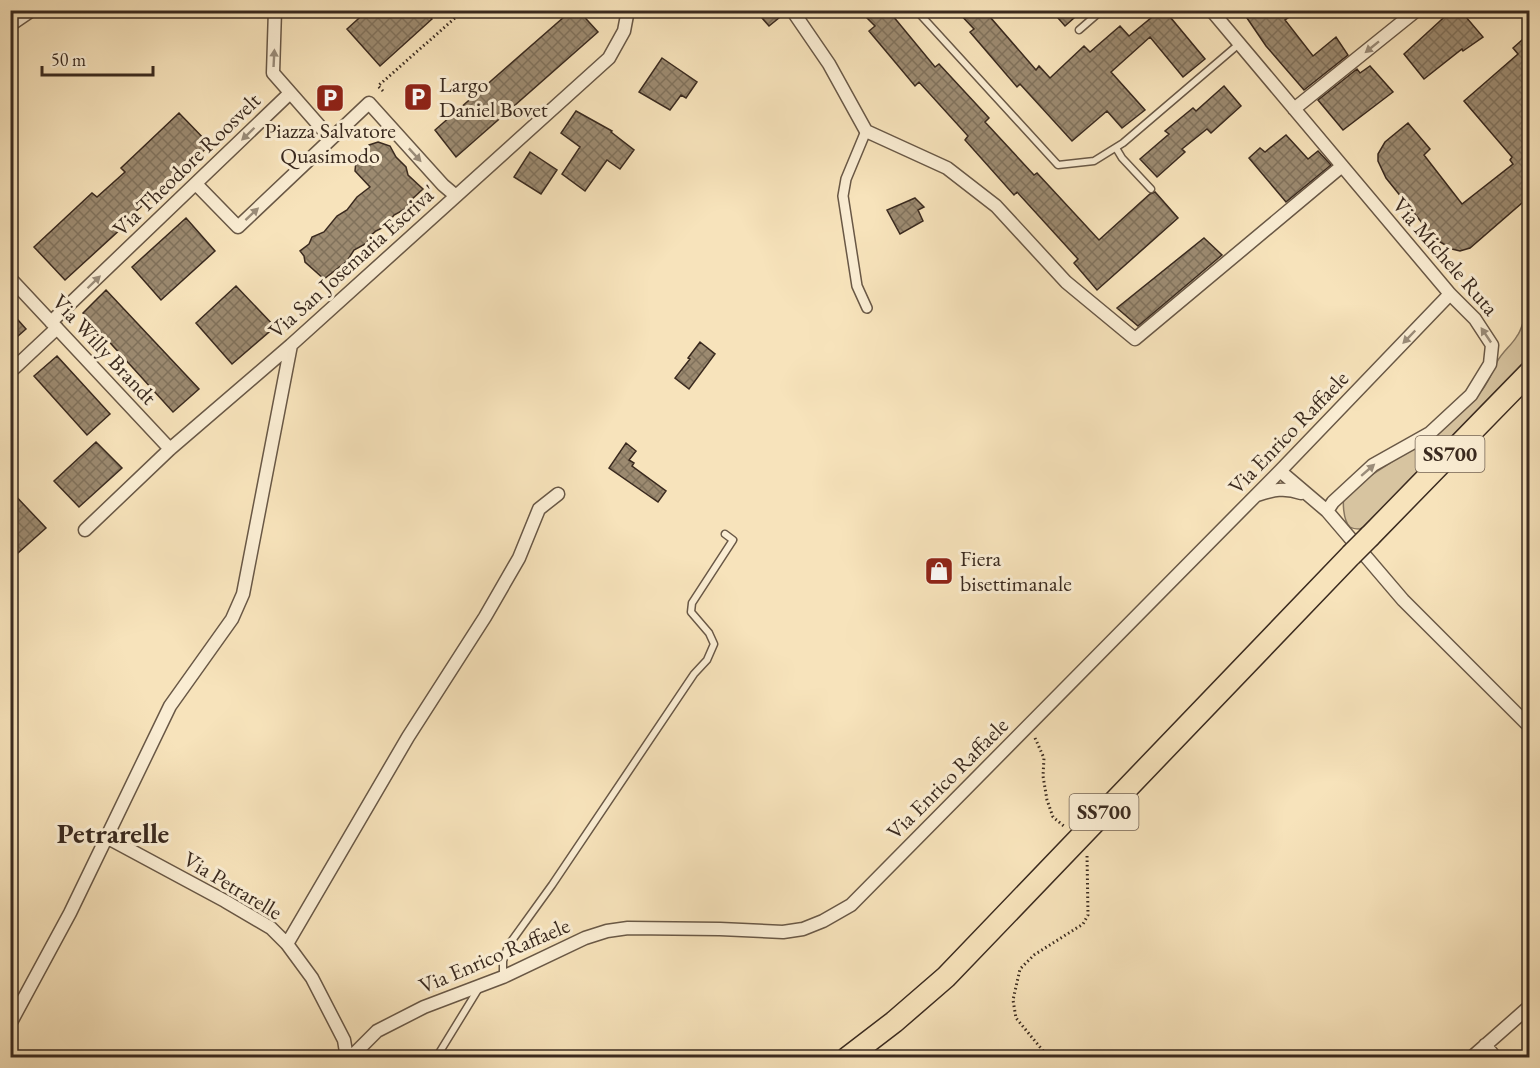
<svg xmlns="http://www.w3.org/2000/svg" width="1540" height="1068" viewBox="0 0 1540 1068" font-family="'EB Garamond',serif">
<defs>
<pattern id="building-cross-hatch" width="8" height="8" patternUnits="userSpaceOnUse" patternTransform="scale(1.5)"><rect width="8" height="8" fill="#9c8a70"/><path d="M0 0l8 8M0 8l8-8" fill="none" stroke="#80715b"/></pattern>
</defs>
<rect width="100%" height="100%" fill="#f7e3bb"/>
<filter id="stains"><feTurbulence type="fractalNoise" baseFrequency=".00333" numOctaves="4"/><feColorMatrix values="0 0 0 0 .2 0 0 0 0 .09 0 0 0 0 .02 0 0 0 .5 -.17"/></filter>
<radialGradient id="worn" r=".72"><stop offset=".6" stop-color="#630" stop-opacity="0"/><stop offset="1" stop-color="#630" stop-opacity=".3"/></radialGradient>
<!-- green -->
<path fill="#d7c4a0" stroke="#887760" stroke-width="1.5" d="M1529,312V361L1366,526L1360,529C1357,529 1353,529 1350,527C1343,521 1342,500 1345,493C1391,460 1444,434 1482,390C1489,381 1492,372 1497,362C1502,352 1512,345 1517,336C1523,328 1522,319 1529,312Z"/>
<!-- building -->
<path fill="url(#building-cross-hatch)" stroke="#3a2a1f" stroke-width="1.5" d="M368,10H424L432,19L380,66L347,29Z
M572,10H578L598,32L456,157L435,130Z
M755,10H784L785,13L769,26Z
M859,10H888L935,67L939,64L989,118L985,122L1034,175L1037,173L1099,240L1150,194L1155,192L1178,218L1097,290L1074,263L1078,259L1017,192L1014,195L965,140L968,136L919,82L915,86L869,31L875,26Z
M956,10H984L1036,70L1039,66L1050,78L1084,46L1090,52L1120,26L1129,36L1152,17L1147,10H1180L1171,18L1205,59L1183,77L1150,37L1111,72L1145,110L1122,128L1107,111L1072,141L1020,84L1017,87L970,32L974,29Z
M1051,10H1083L1065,26Z
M1256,10H1300L1285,20L1313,56L1336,37L1348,55L1304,90L1266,46L1247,18Z
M1452,10H1460L1483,37L1463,51L1462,49L1424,79L1404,54Z
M1530,33V196L1470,248L1460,251L1452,249L1435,239L1386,178L1378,161V154L1385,142L1408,123L1430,149L1424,155L1462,204L1513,164L1510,160L1512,157L1464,101L1518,54L1513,48Z
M662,58L697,82L686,98L681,95L670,110L639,92Z
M1370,66L1393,92L1343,130L1318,100L1357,69L1360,73Z
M1224,86L1241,106L1211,133L1207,129L1182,149L1185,152L1157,177L1140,159L1169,134L1165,131L1193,108L1196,111Z
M576,111L612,131L611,132L634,150L620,169L607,160L585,191L562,174L580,147L561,133Z
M179,113L210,145L133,214L135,216L65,280L34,247L92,193L97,197L125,172L121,168Z
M1286,135L1308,159L1318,151L1331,165L1286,202L1249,158L1260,148L1265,152Z
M378,142L390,146L396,157L406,167L408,175L423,189L409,202L407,208L394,215L386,226L376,231L369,237L367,243L354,250L347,261L324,279L305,262L304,256L300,251L309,244L312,237L324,232L337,216L347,210L357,197L370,187L355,171L356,161L358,156L369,145Z
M530,152L557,170L541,194L514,177Z
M915,198L924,207L918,210L923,221L900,234L887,210Z
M186,218L215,251L161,300L132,267Z
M1204,238L1222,255L1138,326L1117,308Z
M236,286L275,327L232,364L196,323Z
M106,290L199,389L173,412L83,313Z
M10,311L26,329L10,343Z
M700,342L715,354L689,389L675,378L690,359L688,358Z
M57,356L110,414L87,435L34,376Z
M96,442L122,468L79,507L54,481Z
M626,443L636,451L629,460L634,463L632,466L666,491L658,502L609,468Z
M10,490L46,528L10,560Z"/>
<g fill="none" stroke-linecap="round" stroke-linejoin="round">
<!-- service casing -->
<g stroke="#695846" stroke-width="9">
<path id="service" d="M916,10L1058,165L1094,161L1123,143L1239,44
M1079,30L1102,10
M1116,148L1122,158L1151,189
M503,976V961L508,946L552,885L694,674L707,660L714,644L709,633L691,612L692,603L733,540L725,534
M436,1058L479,988"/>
</g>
<!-- pedestrian casing -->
<g stroke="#695846" stroke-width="12">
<path id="pedestrian" d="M866,131L846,179L843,196L857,286L867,308"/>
</g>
<!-- minor casing -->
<g stroke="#695846" stroke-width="15">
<path id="minor" d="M792,10L829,64L866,131L947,168L996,206L1066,282L1135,339L1342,166
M1211,10L1450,294L1475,319L1492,345L1490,364L1471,395L1430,433L1373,465L1333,502L1327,511
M10,25L32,10
M1294,109L1417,10
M331,139L369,103L443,185L456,196
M196,184L238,227L331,139L273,73L275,10
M10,278L170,449
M51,322L290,93
M10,372L57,328
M1280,471L1327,511L1403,600L1530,727
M1257,495C1273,490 1284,487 1301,493
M85,530L170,449L291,345L609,58L624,31L628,10
M106,837L225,901L271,928L287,944L312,978L344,1040L347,1058
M287,944L408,737L485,617L519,558L539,509L558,494
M10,1024L70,913L170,706L232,619L243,594L291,345
M1485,1045L1496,1058
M350,1058L377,1031L424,1007L503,977L585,938L607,931L628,928L720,929L783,932L803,929L823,921L851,905L1280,471L1450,294
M1471,1058L1530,1006"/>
</g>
<!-- trunk casing -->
<g stroke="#3a2a1f" stroke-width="24">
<path id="trunk" d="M1370,536L1530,372
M847,1058L894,1022L946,977L1351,555"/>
</g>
<!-- path -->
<path stroke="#3a2a1f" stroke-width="3" stroke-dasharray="1.5 3" stroke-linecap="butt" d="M383,91L378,86L464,10
M1035,738L1044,758L1043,776L1047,800L1053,817L1065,827
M1049,1058L1016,1018L1013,1000L1020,969L1034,955L1083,924L1088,915L1087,854"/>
<!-- service -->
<use href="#service" stroke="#faedd3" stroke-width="6"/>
<!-- pedestrian -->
<use href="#pedestrian" stroke="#faedd3" stroke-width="9"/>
<!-- minor -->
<use href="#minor" stroke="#faedd3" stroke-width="12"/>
<!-- trunk -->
<use href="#trunk" stroke="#f7e3bb" stroke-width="21"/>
<!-- trunk-bridge casing -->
<g stroke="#3a2a1f" stroke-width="24" stroke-linecap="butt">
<path id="trunk-bridge" d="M1351,555L1370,536"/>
</g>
<!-- trunk-bridge -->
<use href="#trunk-bridge" stroke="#f7e3bb" stroke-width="21"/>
</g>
<!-- one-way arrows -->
<defs><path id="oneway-solid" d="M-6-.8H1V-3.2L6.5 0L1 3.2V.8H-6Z" transform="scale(1.5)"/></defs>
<g fill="#9a8c79">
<use href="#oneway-solid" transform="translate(1372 47) rotate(141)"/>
<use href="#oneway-solid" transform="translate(274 58) rotate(-87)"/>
<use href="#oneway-solid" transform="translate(248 134) rotate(136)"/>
<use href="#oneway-solid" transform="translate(415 155) rotate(47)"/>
<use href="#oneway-solid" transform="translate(252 214) rotate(-43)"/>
<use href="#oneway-solid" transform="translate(94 282) rotate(-44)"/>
<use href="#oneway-solid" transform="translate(1486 335) rotate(-124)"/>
<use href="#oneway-solid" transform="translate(1409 337) rotate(134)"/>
<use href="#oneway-solid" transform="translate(1368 470) rotate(-41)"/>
</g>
<!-- icons -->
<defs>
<g id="parking-square" transform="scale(1.5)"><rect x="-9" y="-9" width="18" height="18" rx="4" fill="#8f2418" stroke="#faedd3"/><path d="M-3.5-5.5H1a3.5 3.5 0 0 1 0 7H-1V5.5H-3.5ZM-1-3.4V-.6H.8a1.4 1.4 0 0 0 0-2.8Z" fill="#fff"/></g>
<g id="shop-square" transform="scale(1.5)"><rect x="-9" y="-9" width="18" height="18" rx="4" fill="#8f2418" stroke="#faedd3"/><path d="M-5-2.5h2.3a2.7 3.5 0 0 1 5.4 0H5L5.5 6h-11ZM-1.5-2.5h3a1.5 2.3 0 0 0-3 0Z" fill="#fff"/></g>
</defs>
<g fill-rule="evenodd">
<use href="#parking-square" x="418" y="97"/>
<use href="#parking-square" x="330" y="98"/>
<use href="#shop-square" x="939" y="571"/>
</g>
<g text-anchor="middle" stroke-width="6" stroke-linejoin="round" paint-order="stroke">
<!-- shield labels -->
<g fill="#faedd3" stroke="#746455" stroke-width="1.5">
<rect x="1415.5" y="436" width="69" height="36" rx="4.5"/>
<rect x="1069.5" y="794" width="69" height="36" rx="4.5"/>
</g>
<g font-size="21" font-weight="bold" fill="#3a2a1f">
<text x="1450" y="461">SS700</text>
<text x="1104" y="819">SS700</text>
</g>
<!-- poi labels -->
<g font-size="22" fill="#3a2a1f" stroke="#faedd3" text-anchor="start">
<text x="439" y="92">Largo<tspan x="439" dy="25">Daniel Bovet</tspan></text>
<text x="330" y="138" text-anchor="middle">Piazza Salvatore<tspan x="330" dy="25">Quasimodo</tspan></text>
<text x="960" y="566">Fiera<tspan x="960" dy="25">bisettimanale</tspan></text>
</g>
<!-- street labels -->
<g font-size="22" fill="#3a2a1f" stroke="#faedd3">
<text transform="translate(186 164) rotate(-44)" y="8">Via Theodore Roosvelt</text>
<text transform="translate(1446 256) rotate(49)" y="8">Via Michele Ruta</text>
<text transform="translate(352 261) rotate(-42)" y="8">Via San Josemaria Escriva'</text>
<text transform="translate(105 349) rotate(47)" y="8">Via Willy Brandt</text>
<text transform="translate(1288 432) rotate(-46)" y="8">Via Enrico Raffaele</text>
<text transform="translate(947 778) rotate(-45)" y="8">Via Enrico Raffaele</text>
<text transform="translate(233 885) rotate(31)" y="8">Via Petrarelle</text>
<text transform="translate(494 955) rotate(-23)" y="8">Via Enrico Raffaele</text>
</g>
<!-- district labels -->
<g font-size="28" font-weight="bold" fill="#3a2a1f" stroke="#faedd3">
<text x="113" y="843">Petrarelle</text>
</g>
</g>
<!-- margin -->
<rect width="1540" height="1068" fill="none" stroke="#f7e3bb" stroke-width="36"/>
<rect x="12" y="12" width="1516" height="1044" fill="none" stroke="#3a2a1f" stroke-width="3"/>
<rect x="18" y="18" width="1504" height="1032" fill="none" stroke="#3a2a1f" stroke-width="1.5"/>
<!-- scale -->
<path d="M42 66v9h111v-9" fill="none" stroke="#3a2a1f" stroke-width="3"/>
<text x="51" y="66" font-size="18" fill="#3a2a1f" stroke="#faedd3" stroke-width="4.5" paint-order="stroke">50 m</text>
<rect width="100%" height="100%" filter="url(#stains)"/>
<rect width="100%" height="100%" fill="url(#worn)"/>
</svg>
